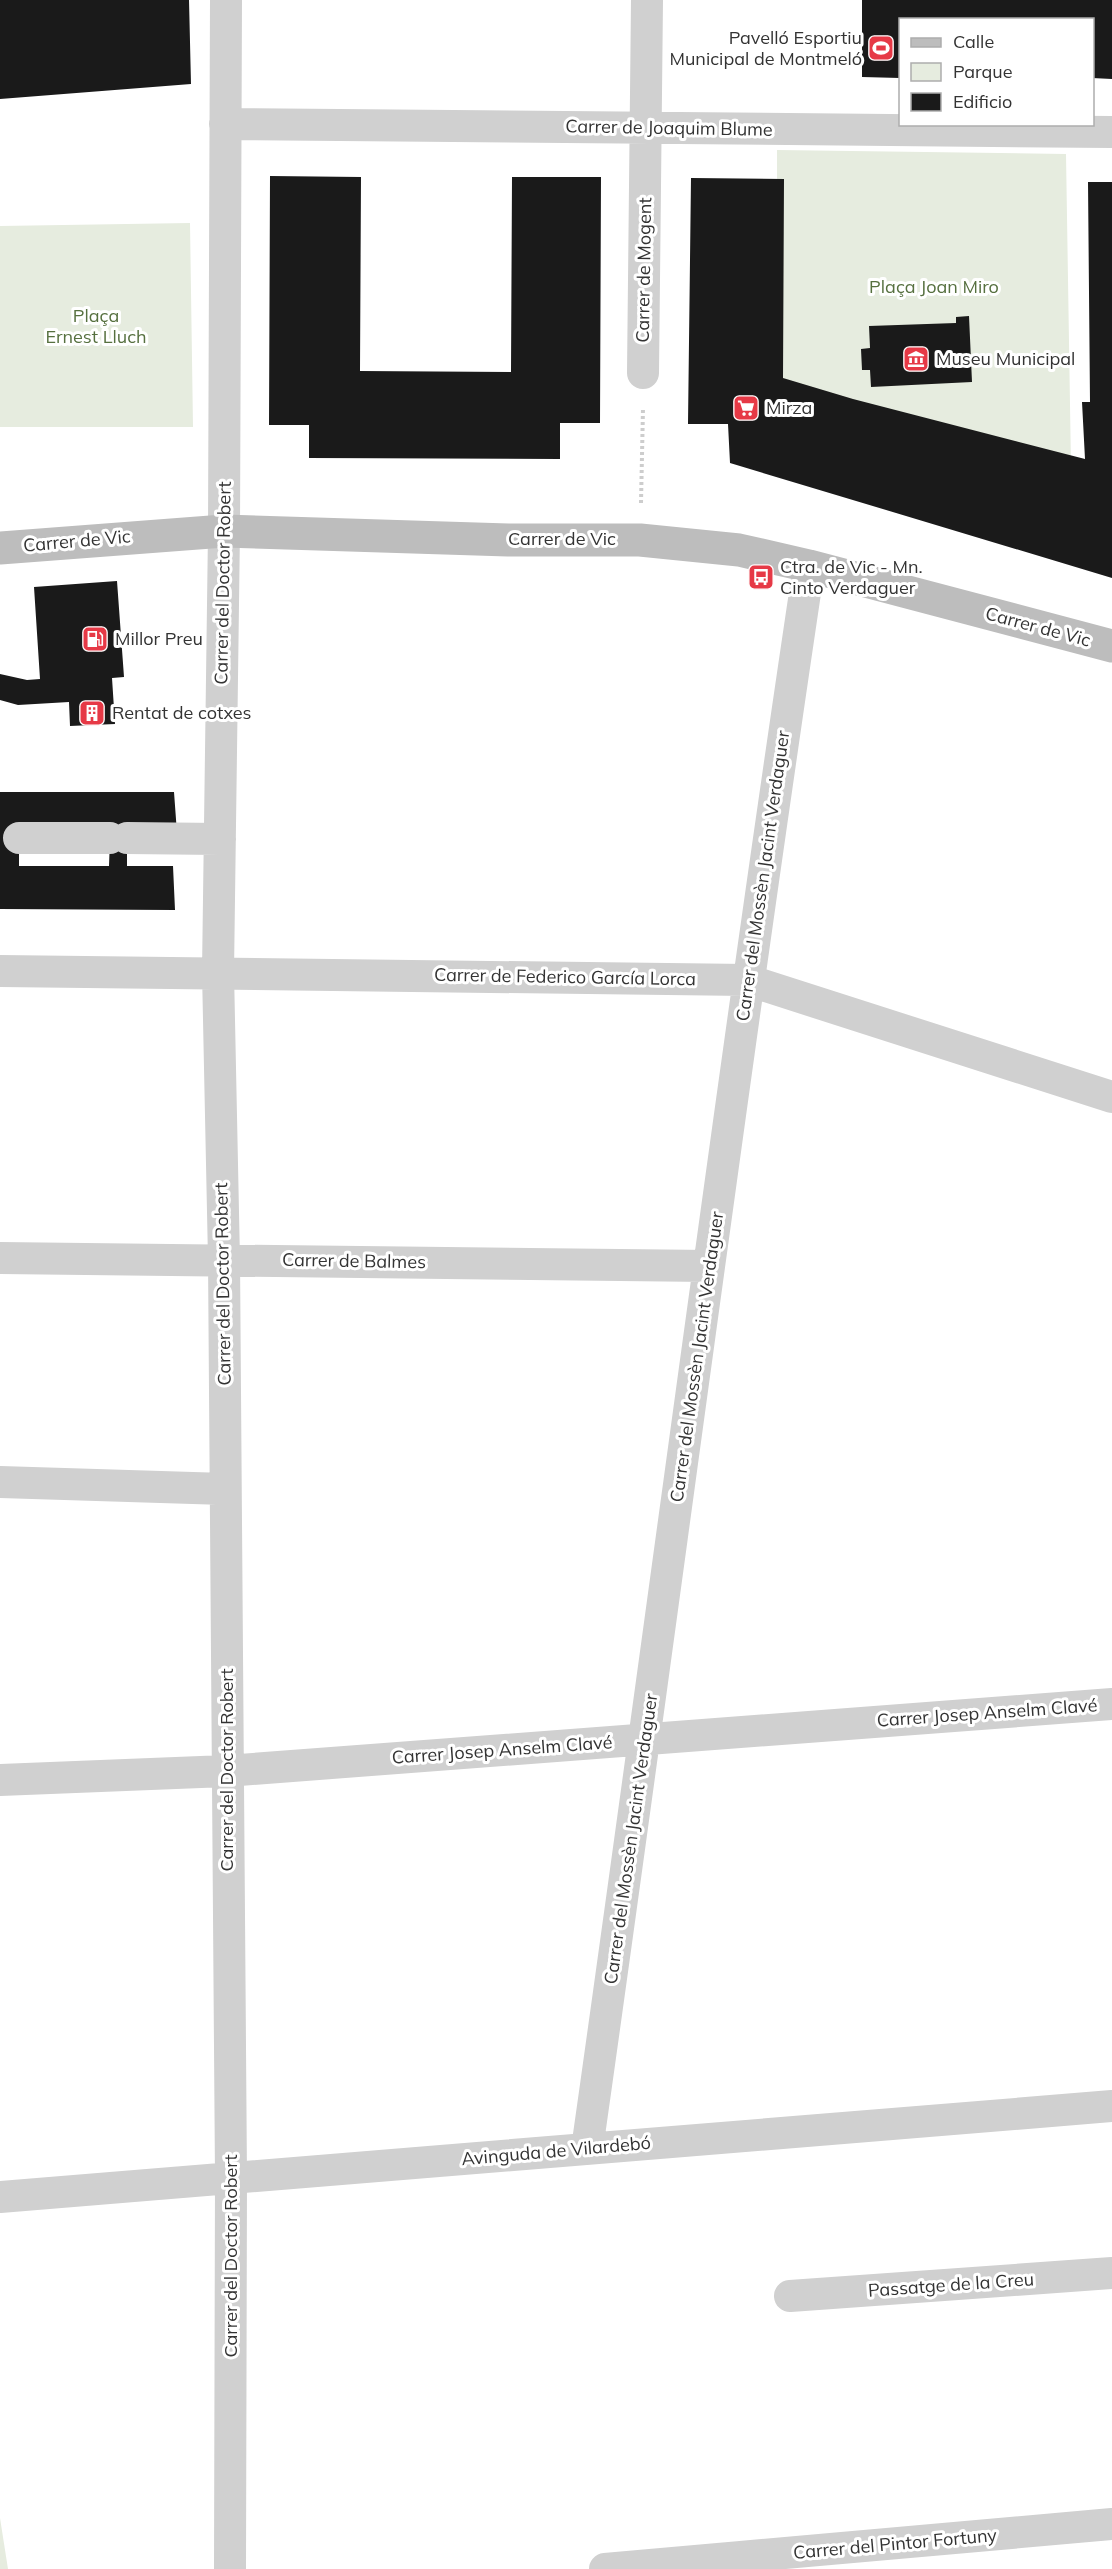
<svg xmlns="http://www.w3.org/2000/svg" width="1112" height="2569" viewBox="0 0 1112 2569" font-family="Mulish,sans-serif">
<rect width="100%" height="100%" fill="#fff"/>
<!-- green -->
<path fill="#e6ecdf" d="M777,150L1066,154L1071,467L777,379Z
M190,223L193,427H0V226Z
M0,2518L8,2569H0Z"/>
<!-- building -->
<path fill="#1a1a1a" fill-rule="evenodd" d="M0,0H189L191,84L0,99Z
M862,0H1112V79L1092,78V20H900V78L862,77Z
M270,176L361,177L360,371L511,372L512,177H601L600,423H560V459L309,458V425H269Z
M691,178L784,179L783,378L853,399L1085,459L1082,402H1090L1088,182H1112V578L730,463L728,424H688Z
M969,316L972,382L871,387L870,370H862L861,349L870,348L869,326L956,323V317Z
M117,581L124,677L112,678L115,724L70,726L69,702L18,705L0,700V674L27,680L40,679L34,587Z
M0,792H174L177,833L127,838V866H173L175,910L0,909ZM19,834L110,838L109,866H19Z"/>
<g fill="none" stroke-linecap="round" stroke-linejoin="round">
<!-- path -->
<path stroke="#cdcdcd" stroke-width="4" stroke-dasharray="3 3" stroke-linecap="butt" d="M641,503L643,408"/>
<!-- street -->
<path stroke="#d0d0d0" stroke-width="32" d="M226,0L224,531L218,972L224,1259L231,2178L230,2569
M225,124L1112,132
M643,373L647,0
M19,838H110
M127,838L220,839
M0,971L747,980L1112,1097
M0,1258L709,1266
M0,1482L225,1489
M0,1780L226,1771L1112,1704
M587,2149C662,1621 730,1093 809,566
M0,2197L1112,2106
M790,2296L1112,2273
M605,2569L1112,2524"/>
<!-- secondary -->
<path stroke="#bdbdbd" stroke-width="33" d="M0,548L224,531L508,540H640L739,550L809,566L1112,646"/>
</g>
<!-- icons -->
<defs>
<g id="stadium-square" transform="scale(1.35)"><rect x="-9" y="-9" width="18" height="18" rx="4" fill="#e63946" stroke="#fff"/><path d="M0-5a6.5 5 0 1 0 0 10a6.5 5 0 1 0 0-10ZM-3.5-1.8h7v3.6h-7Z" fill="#fff"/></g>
<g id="museum-square" transform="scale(1.35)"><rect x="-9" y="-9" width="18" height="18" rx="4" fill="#e63946" stroke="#fff"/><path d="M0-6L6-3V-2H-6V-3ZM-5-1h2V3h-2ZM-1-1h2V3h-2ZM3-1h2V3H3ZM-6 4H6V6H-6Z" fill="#fff"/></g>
<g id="supermarket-square" transform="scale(1.35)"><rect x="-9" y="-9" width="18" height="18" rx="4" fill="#e63946" stroke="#fff"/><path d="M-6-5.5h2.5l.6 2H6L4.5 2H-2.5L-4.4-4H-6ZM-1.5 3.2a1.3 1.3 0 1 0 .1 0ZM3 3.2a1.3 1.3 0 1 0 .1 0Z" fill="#fff"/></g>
<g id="bus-square" transform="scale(1.35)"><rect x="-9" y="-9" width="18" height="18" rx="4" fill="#e63946" stroke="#fff"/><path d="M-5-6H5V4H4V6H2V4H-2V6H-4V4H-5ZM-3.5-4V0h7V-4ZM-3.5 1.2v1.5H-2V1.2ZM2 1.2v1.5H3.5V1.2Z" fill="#fff"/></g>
<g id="fuel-square" transform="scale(1.35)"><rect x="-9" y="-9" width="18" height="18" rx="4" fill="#e63946" stroke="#fff"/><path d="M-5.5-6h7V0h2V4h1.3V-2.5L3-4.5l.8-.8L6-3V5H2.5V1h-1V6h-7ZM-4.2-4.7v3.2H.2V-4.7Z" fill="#fff"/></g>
<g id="building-square" transform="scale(1.35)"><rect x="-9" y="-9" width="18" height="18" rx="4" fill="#e63946" stroke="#fff"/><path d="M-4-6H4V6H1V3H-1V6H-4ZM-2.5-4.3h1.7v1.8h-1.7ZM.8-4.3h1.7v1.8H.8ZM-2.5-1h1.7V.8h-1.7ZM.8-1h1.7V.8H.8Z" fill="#fff"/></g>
</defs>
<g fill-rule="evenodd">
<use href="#stadium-square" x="881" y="48"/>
<use href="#museum-square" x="916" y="359"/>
<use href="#supermarket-square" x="746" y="408"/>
<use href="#bus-square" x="761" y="577"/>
<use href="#fuel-square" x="95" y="639"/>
<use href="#building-square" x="92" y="713"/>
</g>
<g text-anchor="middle" stroke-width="6" stroke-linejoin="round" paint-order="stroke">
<!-- poi labels -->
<g font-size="18" fill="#333" stroke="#fff" text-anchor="start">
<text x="862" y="44" text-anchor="end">Pavelló Esportiu<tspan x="862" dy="21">Municipal de Montmeló</tspan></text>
<text x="936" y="365">Museu Municipal</text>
<text x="766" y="414">Mirza</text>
<text x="780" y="573">Ctra. de Vic - Mn.<tspan x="780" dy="21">Cinto Verdaguer</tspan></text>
<text x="115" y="645">Millor Preu</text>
<text x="112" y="719">Rentat de cotxes</text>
</g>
<!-- street labels -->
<g font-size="18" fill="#333" stroke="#fff">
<text transform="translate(669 128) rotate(1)" y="6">Carrer de Joaquim Blume</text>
<text transform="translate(644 270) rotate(-89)" y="6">Carrer de Mogent</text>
<text x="562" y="545">Carrer de Vic</text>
<text transform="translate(77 541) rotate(-5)" y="6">Carrer de Vic</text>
<text transform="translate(223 583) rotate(-89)" y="6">Carrer del Doctor Robert</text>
<text transform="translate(1038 627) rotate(15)" y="6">Carrer de Vic</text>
<text transform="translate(763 876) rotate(-82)" y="6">Carrer del Mossèn Jacint Verdaguer</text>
<text transform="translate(565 977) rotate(1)" y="6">Carrer de Federico García Lorca</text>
<text transform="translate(354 1261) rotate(1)" y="6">Carrer de Balmes</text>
<text transform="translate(223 1284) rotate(-91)" y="6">Carrer del Doctor Robert</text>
<text transform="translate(697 1357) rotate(-82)" y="6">Carrer del Mossèn Jacint Verdaguer</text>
<text transform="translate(987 1713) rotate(-4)" y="6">Carrer Josep Anselm Clavé</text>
<text transform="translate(502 1750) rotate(-4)" y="6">Carrer Josep Anselm Clavé</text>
<text transform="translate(227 1770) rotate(-90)" y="6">Carrer del Doctor Robert</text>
<text transform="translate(631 1839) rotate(-82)" y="6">Carrer del Mossèn Jacint Verdaguer</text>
<text transform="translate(556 2151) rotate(-5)" y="6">Avinguda de Vilardebó</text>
<text transform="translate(231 2256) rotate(-90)" y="6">Carrer del Doctor Robert</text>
<text transform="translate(951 2285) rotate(-4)" y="6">Passatge de la Creu</text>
<text transform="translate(895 2544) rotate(-5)" y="6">Carrer del Pintor Fortuny</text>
</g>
<!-- park labels -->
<g font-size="18" fill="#56703f" stroke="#fff">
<text x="934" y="293">Plaça Joan Miro</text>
<text x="96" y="322">Plaça<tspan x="96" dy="21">Ernest Lluch</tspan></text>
</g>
</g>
<!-- legend -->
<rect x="899" y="18" width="195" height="108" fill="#ffffff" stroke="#adadad" stroke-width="1.5"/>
<rect x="911" y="38" width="30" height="9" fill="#bdbdbd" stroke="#adadad" stroke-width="1.5"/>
<text x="953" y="48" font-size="18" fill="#333333">Calle</text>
<rect x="911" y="63" width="30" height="18" fill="#e6ecdf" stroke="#adadad" stroke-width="1.5"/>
<text x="953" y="78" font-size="18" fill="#333333">Parque</text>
<rect x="911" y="93" width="30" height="18" fill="#1a1a1a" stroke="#adadad" stroke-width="1.5"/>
<text x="953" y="108" font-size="18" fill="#333333">Edificio</text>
</svg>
